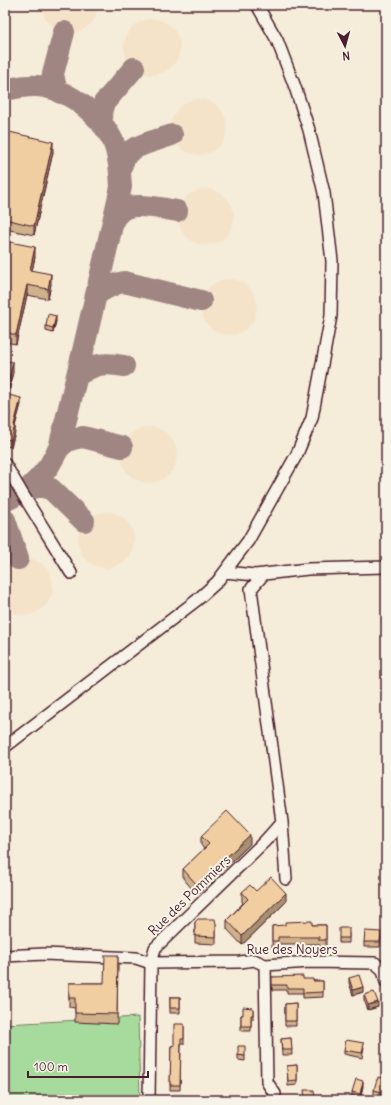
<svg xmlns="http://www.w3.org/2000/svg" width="391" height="1105" viewBox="0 0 391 1105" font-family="Delius,sans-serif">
<rect width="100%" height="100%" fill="#f6ecda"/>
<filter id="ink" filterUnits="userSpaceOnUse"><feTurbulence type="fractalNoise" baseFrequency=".025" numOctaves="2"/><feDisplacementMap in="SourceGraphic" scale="8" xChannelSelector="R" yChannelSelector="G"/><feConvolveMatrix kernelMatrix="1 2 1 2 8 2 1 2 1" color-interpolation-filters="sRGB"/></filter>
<g filter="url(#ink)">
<!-- built -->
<path fill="#f4e3c9" d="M42,5H98V6L96,15L92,23L84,29L75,33H66L57,30L50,25L44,17Z
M124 47a28 28 0 1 1 56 0a28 28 0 1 1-56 0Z
M171 127a28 28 0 1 1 56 0a28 28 0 1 1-56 0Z
M178 217a28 28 0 1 1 56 0a28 28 0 1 1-56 0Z
M201 307a28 28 0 1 1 56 0a28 28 0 1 1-56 0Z
M121 455a28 28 0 1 1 56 0a28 28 0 1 1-56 0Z
M78 540a28 28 0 1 1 56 0a28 28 0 1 1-56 0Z
M23,558L33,559L41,563L48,570L52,578L53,588L51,597L46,605L39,611L30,615H20L12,612L5,607V566L14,560Z"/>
<!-- green -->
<path fill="#a7db9d" stroke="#787d64" d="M138,1017L140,1100H5V1024Z"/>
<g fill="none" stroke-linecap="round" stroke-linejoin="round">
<!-- taxiway -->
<path stroke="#a08682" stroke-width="22" d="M5,90C18,87 32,84 45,87C72,92 102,117 113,141C119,156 120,171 121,187L82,355L59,448L49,466L40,477L28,489L5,501
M61,93L56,88L53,74L64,32
M102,124C100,116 101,110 104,103L134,68
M120,170C122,164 124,158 128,153C136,145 161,139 172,135
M114,218C118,214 121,210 126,208C138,203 165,209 177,211
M97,294C106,288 113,284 124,282L201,301
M77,376C94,364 103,362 124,366
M59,448L66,442L73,439L83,437L122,447
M28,489L36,487H43L51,489L84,521
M5,520L18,559"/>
<!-- minor casing -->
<g stroke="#4a1f2b" stroke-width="14">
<path id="minor" d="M5,464L22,493L71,573
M225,572L255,575L264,574
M5,747L197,600L217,582L248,541L297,454L312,418L331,316L332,261L324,193L309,130L295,87L277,40L257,5
M286,879L282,822L251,589L264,574L308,569L386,567
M5,956L44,954L136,958L151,963L240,962L254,960L265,965L310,962L375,963L383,970L386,982
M265,965L267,1082L275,1094
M149,1100L151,963L155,948L264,842L282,822"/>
</g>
<!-- minor -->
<use href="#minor" stroke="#f7f3e8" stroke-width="11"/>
</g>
<!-- wall -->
<path fill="#cfb18b" stroke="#4a1f2b" d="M5,131L53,152L34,235L5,229Z
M5,241L35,257L32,271L51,284L48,299L27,295L16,344L5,342Z
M56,321L53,333L46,331V326Z
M5,361L13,372L8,393L5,392Z
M5,394L21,404L15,426V432L11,447L5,446Z
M201,836L250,844L197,895L183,878V869L204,849L201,845Z
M256,891L286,902L242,945L227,929V920L243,903L242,902V892Z
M195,922L216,924V944L195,943Z
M312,925H326V947H319V944H278V948H272V926Z
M349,933V943H339V938Z
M381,937L380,947H364V942Z
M118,955L117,1024L75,1022V1008L69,1007V983H104Z
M272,977L303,979L313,981H323V997L303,998V993H287V990H272Z
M349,978L363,992L353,995L349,983Z
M364,995L378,1007L368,1010L364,1000Z
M170,997H180V1013H170Z
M296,1003V1026H285V1004Z
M253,1008V1019L251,1020V1031H241V1015H243Z
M184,1024V1044H181L180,1090H170L171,1046H174Z
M291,1038L292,1055H282L281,1039Z
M364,1047L362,1058L344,1054V1050Z
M238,1055L245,1056V1061L238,1060Z
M297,1065V1085L288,1086L287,1066Z
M386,1079V1100L374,1096V1090Z
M363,1086L360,1099L352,1097V1092Z"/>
<!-- shaded-wall -->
<path fill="#a99071" stroke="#4a1f2b" d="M53,142V152L34,235V226Z
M35,247V257L30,280V270Z
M51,274V284L48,299V289Z
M27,285V295L16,344V335Z
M56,316V321L53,333V328Z
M13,362V372L8,393V383Z
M21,398V404L15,426V432L11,447V440L14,425Z
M250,835V844L197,895V885Z
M286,893V902L242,945V936Z
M363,987V992L353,995V990Z
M378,1002V1007L368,1010V1005Z
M363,1081V1086L360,1099V1094Z"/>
<!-- building -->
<path fill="#f1cea2" stroke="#4a1f2b" d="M5,131L53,142L34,226L5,219Z
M5,241L35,247L30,270L51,274L48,289L27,285L16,335L5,332Z
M48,314L56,316L53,328L46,326Z
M5,361L13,362L8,383L5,382Z
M5,394L21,398L14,425H15L11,440L5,439Z
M227,811L250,835L197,885L183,869L209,844L201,836Z
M271,877L286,893L242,936L227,920L248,899L242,892L250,885L256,891Z
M198,919H215L216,924V937L195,936V922Z
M312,921V925H326V940H319V937H278V941H272V926L285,925V922Z
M339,928H349V938H339Z
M365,931L381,932L380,942H364Z
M105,955H118L117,1014L75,1013V998H69V983H104Z
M359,975L363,987L353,990L349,978Z
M303,976V979H313V981H323V992L303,993V988H287V985H272V977Z
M374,992L378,1002L368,1005L364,995Z
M170,997H180V1008H170Z
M296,1003V1021H285V1004Z
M243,1007L253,1008V1015H251V1026H241V1015H243Z
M174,1024H184V1039H181L180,1085H170L171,1046H174Z
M291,1038L292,1050H282L281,1039Z
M346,1040L364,1043L362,1053L344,1050Z
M238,1046H245V1056L238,1055Z
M297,1065V1080L288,1081L287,1066Z
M378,1077L386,1079V1093L374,1090L377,1079H378Z
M356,1079L363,1081L360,1094L352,1092Z
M304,1090H314L315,1100H305Z
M174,1095H184V1100H174Z"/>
</g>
<g text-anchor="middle" stroke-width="4" stroke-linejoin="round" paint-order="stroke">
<!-- street labels -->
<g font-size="13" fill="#4a1f2b" stroke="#f7f3e8">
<text transform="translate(189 895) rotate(-44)" y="5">Rue des Pommiers</text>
<text x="292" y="954">Rue des Noyers</text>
</g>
</g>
<!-- margin -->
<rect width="391" height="1105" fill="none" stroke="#f7f3e8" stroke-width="20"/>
<rect x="10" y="10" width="371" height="1085" fill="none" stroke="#4a1f2b" stroke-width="1.5" filter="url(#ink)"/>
<!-- north arrow -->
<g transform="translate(345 46) rotate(174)" stroke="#f7f3e8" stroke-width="3" paint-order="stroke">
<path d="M0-3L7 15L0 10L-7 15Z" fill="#4a1f2b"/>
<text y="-6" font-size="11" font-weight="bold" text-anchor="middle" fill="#4a1f2b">N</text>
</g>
<!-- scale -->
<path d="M28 1071v6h120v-6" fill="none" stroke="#4a1f2b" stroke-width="2"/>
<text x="34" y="1071" font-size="12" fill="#4a1f2b" stroke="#f7f3e8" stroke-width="3" paint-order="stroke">100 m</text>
</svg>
